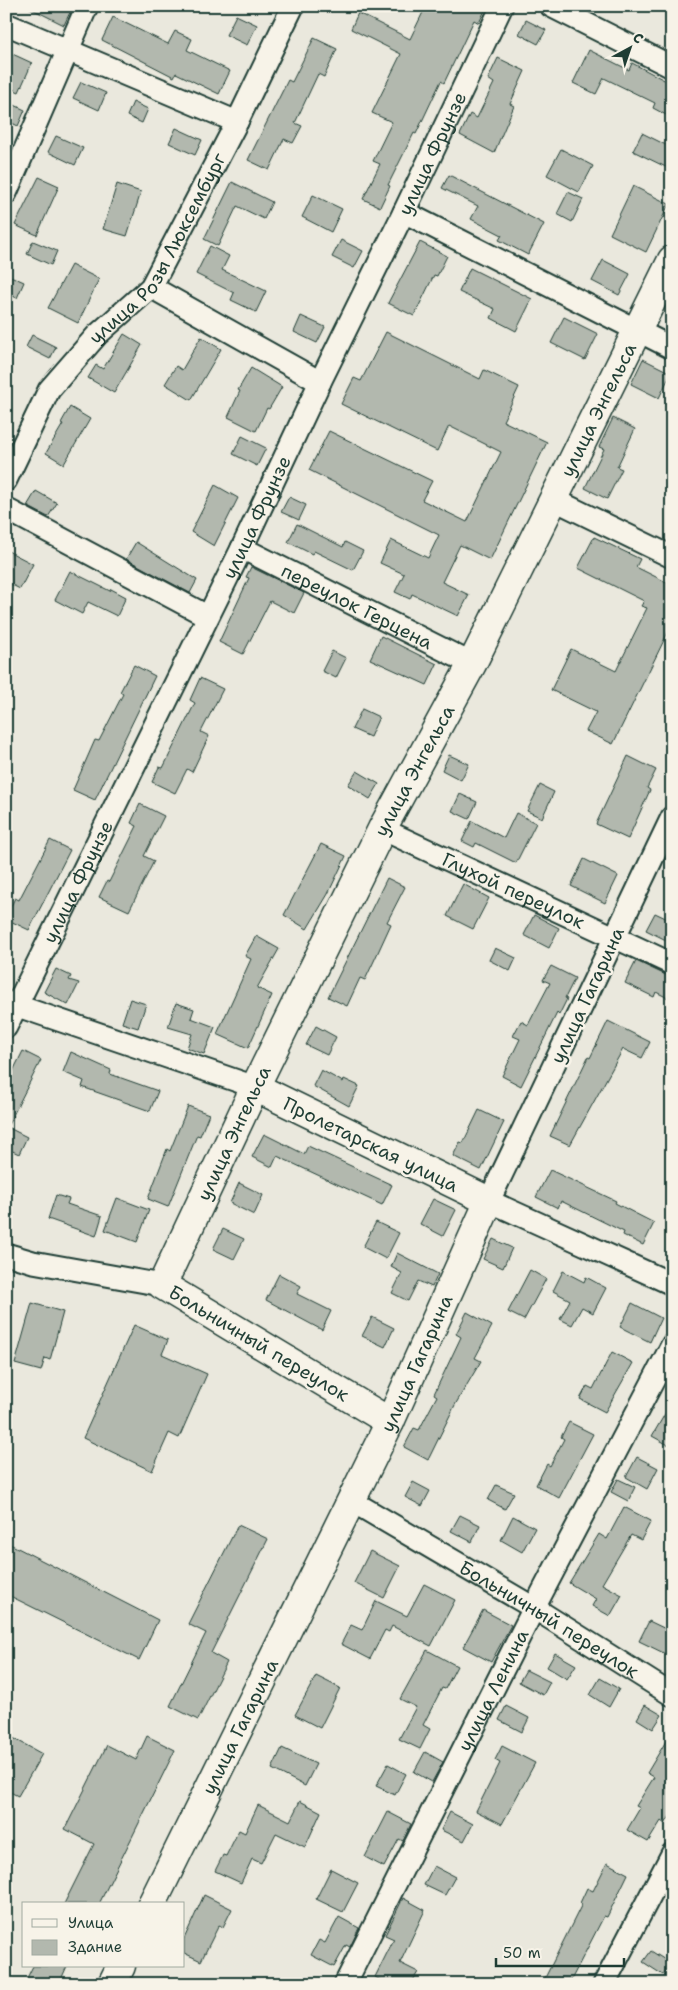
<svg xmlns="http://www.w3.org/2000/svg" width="678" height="1990" viewBox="0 0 678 1990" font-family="'Shantell Sans',sans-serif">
<rect width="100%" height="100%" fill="#eae8dd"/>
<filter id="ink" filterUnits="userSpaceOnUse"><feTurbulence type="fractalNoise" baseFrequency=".02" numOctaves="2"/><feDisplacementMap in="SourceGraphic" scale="10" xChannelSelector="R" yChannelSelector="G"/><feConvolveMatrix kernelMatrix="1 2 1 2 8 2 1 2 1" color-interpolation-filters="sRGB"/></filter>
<g filter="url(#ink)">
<!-- building -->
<path fill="#b2b8ae" stroke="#1f3d34" d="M26,6H73L64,25Z
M426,6H487L479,23L474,20L444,83L441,81L416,134L414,133L388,185L390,186L380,207L363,199L380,164L373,161L392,122L372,113L401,54L351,29L358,13L410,39Z
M236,15L257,25L247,45L226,35Z
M113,17L168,44L175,31L192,39L187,50L230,71L219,94L176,73L174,77L102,40Z
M526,20L546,30L538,44L519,34Z
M314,38L337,49L324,77L318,74L295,123L302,126L293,143L284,139L269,170L248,160L288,80L292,82Z
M589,50L629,70L632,63L672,84V109L668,116L653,108L655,103L604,78L596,94L573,83Z
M6,51L32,63L19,92L6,86Z
M498,58L525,71L510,104L514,106L494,153L460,135L470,114L477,118L494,83L488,79Z
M81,82L106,93L99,110L73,98Z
M6,101L25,110L18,126L6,120Z
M133,102L148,109L142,123L127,116Z
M176,128L202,140L195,155L169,143Z
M642,133L672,148V170L633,151Z
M56,136L83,148L75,165L48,152Z
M561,149L593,166L579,192L547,175Z
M449,175L544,224L528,255L499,240L502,235L471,219L478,206L442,188Z
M39,177L59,186L37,235L15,225Z
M232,182L272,202L264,219L237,206L218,246L204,239Z
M117,184L141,192L127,236L103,229Z
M633,186L669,204L646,252L610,234Z
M568,192L583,199L572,222L557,214Z
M313,195L342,209L331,232L302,217Z
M341,240L363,251L354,268L332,257Z
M33,241L57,251L51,265L27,254Z
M420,242L447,256L437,276L434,275L414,316L388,303Z
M210,246L229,256L222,270L266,291L256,312L231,300L234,293L196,274Z
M603,260L630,274L619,295L592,281Z
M71,265L99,279L78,323L48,308Z
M470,268L532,299L516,331L491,318L495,309L459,292Z
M6,274L24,282L17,298L6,293Z
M301,316L325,327L317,343L294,332Z
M564,317L598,334L585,360L551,343Z
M386,332L480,379L484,370L519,387L503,421L547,442L490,560L460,545L442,582L469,595L458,616L412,594L410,599L395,592L404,574L380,563L391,540L428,558L439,535L309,470L329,431L432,481L422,500L467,522L501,452L449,426L437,451L341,404L354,378L361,381Z
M124,334L142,345L114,393L88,378L96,365L103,369Z
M32,335L56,347L50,359L26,347Z
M201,337L221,349L191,400L165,384L176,366L182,370Z
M643,359L671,373L659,398L631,384Z
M251,368L282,387L269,409L267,408L256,431L228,417L240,391L238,390Z
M70,407L90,419L64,464L46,453L63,424L61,423Z
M613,418L635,429L617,467L622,469L607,499L585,488L604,449L599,447Z
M242,436L266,448L257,466L233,454Z
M215,485L238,498L214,546L191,532Z
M36,491L57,503L48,517L27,506Z
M289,497L306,505L299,520L281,512Z
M297,524L343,547L345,542L363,551L353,570L314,551L312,554L288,542Z
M594,537L640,559L636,567L672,585V624L613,744L586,731L596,712L551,690L571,649L616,671L647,608L641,606L644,601L578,568Z
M136,542L197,580L190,593L126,559Z
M6,550L33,564L20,589L6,582Z
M251,567L304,593L294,613L270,601L243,654L219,642L249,578L246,577Z
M70,571L110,591L111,589L126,597L117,616L88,602L82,614L55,600Z
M381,636L437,664L427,685L370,659Z
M332,651L346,658L336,678L322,671Z
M134,665L155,676L95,800L73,790L95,740L99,741L123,694L120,692Z
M200,678L223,689L201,732L209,736L192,772L187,769L175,793L152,782L159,767L163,768L195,703L190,700Z
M362,709L379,717L370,737L352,729Z
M449,755L469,764L461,780L442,770Z
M628,756L656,770L647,788L650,790L628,839L596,824Z
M357,771L379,784L370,799L348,785Z
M540,785L554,792L542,818L527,811Z
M460,794L477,802L469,819L452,811Z
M140,804L164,816L144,856L154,861L129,911L99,897L107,881L109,882L137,826L131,823Z
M516,813L536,823L516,863L476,843L474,847L462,841L472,821L504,838Z
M50,840L70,850L29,930L6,919V916L15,898L19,900Z
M321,844L346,856L328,894L307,929L284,915Z
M584,859L618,876L605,903L571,886Z
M387,878L405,887L387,922L391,924L374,961L365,980L360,978L347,1006L328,997Z
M463,884L489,898L473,929L447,916Z
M655,913L672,921V943L646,930Z
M534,915L559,928L549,948L524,935Z
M256,936L279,949L257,988L272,995L248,1048L217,1034L251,959L245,956Z
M495,948L516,958L510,971L489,960Z
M636,961L672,978V1000L656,992L654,997L625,983Z
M551,966L575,978L565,998L567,999L559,1015L557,1013L521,1086L502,1076L520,1039L513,1036L521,1021L528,1025L550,983L543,980Z
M56,969L71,976L69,980L79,983L68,1005L44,992Z
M130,999L146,1004L138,1028L122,1023Z
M176,1003L194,1009L191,1018L215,1027L204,1054L187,1048L192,1034L168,1027Z
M608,1021L650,1042L642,1058L623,1049L570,1145L550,1136L588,1057L590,1058Z
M316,1026L336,1037L327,1055L306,1045Z
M23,1051L41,1060L7,1127L27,1137L19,1154L6,1148V1085Z
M71,1052L111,1070L110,1074L158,1091L150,1111L82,1087L84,1081L63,1072Z
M321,1070L343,1082L344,1079L359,1086L349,1106L313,1086Z
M188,1106L209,1114L200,1136L197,1135L168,1207L148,1199L167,1149L170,1151Z
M479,1110L504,1122L481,1170L453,1156L460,1142L463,1143Z
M264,1134L304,1154L308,1146L392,1185L382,1205L277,1156L272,1167L252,1157Z
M550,1170L616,1201L615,1203L654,1223L643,1245L623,1235L624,1232L561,1201L558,1208L536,1197Z
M239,1183L263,1195L254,1215L230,1203Z
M56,1195L69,1199L67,1204L102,1216L96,1236L48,1219Z
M117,1198L149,1210L137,1242L105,1230Z
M433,1199L456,1210L443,1236L420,1224Z
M376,1222L399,1233L386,1259L363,1247Z
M223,1229L244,1239L234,1259L213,1249Z
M493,1239L512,1248L503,1268L483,1259Z
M397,1253L438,1274L432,1287L418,1281L408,1301L392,1293L402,1273L391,1267Z
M530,1270L546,1279L524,1320L508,1312Z
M563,1271L584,1282L586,1277L606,1288L593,1313L582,1307L572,1325L560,1319L570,1300L553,1291Z
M279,1274L301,1286L297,1294L331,1311L322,1330L266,1300Z
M32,1303L63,1312L50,1360L45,1358L41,1371L15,1364Z
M632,1303L661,1318L650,1342L620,1327Z
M467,1312L492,1326L475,1358L481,1361L455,1405L428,1460L404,1447L414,1428L419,1430L437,1396L434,1394L461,1337L456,1334Z
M372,1317L394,1328L385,1347L362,1336Z
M134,1325L168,1340L162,1354L207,1374L179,1438L169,1433L152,1471L83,1438Z
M612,1352L633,1363L605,1412L580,1399L587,1386L593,1389Z
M672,1402V1447L652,1436Z
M569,1422L593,1434L559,1498L536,1485L547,1464L550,1466L564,1439L561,1437Z
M637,1457L658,1468L647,1489L626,1477Z
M618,1479L635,1487L628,1501L611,1492Z
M413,1482L430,1491L422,1506L405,1497Z
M496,1485L514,1493L505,1509L488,1500Z
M624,1507L651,1521L641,1540L631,1535L602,1584L622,1595L610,1616L592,1606L596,1599L569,1583L599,1534L607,1539Z
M460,1515L480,1525L472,1542L451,1531Z
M513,1516L535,1528L522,1552L501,1540Z
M238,1525L268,1539L211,1653L227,1662L198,1720L170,1706L206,1633L188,1624Z
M6,1542L158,1620L139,1660L6,1594Z
M370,1551L400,1566L384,1598L354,1583Z
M424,1584L455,1600L431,1646L392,1626L389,1632L385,1630L370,1659L341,1644L351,1625L362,1630L376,1601L407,1616Z
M483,1610L511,1625L491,1662L463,1647Z
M649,1621L672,1632V1657L639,1641Z
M427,1650L457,1666L445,1689L442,1688L423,1725L430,1729L420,1749L399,1739L416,1707L400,1699Z
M555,1653L576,1665L567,1679L547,1667Z
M526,1670L550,1682L543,1695L519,1682Z
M316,1676L340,1688L320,1728L295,1715Z
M600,1678L619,1689L609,1707L590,1695Z
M645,1705L662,1715L653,1729L637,1719Z
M506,1706L529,1718L522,1732L499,1720Z
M672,1731V1813L665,1824L661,1821L648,1842L627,1830L640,1808L636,1806L654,1777L647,1773Z
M6,1734L42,1754L18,1796L6,1790Z
M147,1736L175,1750L99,1904H64L94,1844L65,1829L107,1745L136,1760Z
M502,1746L535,1763L502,1824L476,1811L500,1763L495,1760Z
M282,1748L316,1764L305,1786L272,1769Z
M425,1752L443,1762L432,1782L414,1772Z
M388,1764L406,1774L395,1795L376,1786Z
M300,1801L321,1812L305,1847L276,1833L261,1863L252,1859L241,1883L215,1871L223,1855L226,1856L239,1830L245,1833L258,1805L290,1821Z
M388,1812L411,1824L403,1841L399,1839L384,1867L365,1857Z
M450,1812L473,1824L464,1841L441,1830Z
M607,1863L628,1874L607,1917L604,1916L569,1984H542L582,1904L580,1903L587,1888L593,1891Z
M434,1866L455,1877L445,1895L424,1885Z
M331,1869L358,1883L343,1912L316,1899Z
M204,1895L232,1909L223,1927L219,1925L201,1961L184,1953V1939Z
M403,1898L425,1910L400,1963L418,1972L411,1984H388L375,1977L394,1939L385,1935Z
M339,1917L359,1928L350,1947L346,1945L334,1967L311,1955L319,1940L325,1943Z
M651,1951L670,1963L663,1975L643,1962Z
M33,1966H67L59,1984H24Z"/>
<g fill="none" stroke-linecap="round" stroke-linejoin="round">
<!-- minor casing -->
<g stroke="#1f3d34" stroke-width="25">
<g id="minor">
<path d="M551,6L672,67"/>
<path d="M6,24L237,122"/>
<path d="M6,193L87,6"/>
<path d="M404,212L672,348"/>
<path d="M151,287L320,382"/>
<path id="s1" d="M6,480L49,390L97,335L151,287L237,122L293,6"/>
<path d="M553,499L672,557"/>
<path d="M6,509L207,616"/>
<path id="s2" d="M242,548L472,664"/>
<path d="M672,817L489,1201L672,1284"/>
<path id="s3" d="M382,829L672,964"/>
<path d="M6,1002L255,1087"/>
<path id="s4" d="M6,1027L242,548L320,382L404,212L502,6"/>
<path d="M6,1254L33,1262L162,1285"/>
<path id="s5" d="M350,1500L534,1608L672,1695"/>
<path id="s6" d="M345,1984L534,1608L672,1345"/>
<path d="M604,1984L672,1854"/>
</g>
</g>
<!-- major casing -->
<g stroke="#1f3d34" stroke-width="31">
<g id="major">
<path id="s7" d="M390,1422L162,1285L255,1087L382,829L472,664L672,260"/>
<path id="s8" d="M152,1904L390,1422L489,1201L255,1087"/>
<path d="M112,1984L121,1966"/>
</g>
</g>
<!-- minor -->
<use href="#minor" stroke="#f7f3e8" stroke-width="21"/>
<!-- major -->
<use href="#major" stroke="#f7f3e8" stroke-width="28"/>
</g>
</g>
<g text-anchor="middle" stroke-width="5" stroke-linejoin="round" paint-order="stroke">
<!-- street labels -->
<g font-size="19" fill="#1f3d34" stroke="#f7f3e8">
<text dy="7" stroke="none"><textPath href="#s4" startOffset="972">улица Фрунзе</textPath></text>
<text dy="7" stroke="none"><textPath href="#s1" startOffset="280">улица Розы Люксембург</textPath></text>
<text dy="7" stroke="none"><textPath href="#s7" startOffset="1244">улица Энгельса</textPath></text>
<text dy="7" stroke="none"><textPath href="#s4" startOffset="568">улица Фрунзе</textPath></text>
<text dy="7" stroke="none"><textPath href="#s2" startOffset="129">переулок Герцена</textPath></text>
<text dy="7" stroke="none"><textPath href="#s7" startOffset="839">улица Энгельса</textPath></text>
<text dy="7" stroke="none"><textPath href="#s4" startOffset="162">улица Фрунзе</textPath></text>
<text dy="7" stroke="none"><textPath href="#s3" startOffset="145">Глухой переулок</textPath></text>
<text transform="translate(587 995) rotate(-65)" y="7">улица Гагарина</text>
<text dy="7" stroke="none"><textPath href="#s7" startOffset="434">улица Энгельса</textPath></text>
<text transform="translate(371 1144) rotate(26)" y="7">Пролетарская улица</text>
<text transform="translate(259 1343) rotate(31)" y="7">Больничный переулок</text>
<text dy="7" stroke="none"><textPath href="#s8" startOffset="602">улица Гагарина</textPath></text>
<text dy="7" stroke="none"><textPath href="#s5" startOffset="232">Больничный переулок</textPath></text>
<text dy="7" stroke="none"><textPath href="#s6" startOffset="329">улица Ленина</textPath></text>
<text dy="7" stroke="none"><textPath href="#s8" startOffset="198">улица Гагарина</textPath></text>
</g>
</g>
<!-- margin -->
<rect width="678" height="1990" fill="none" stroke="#f7f3e8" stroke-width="25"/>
<rect x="12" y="12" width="653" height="1965" fill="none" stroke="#1f3d34" stroke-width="2" filter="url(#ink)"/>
<!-- legend -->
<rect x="22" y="1902" width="162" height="65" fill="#f7f3e8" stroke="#a1aaa0"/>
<rect x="32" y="1919" width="25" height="8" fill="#f7f3e8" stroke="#a1aaa0"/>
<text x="68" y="1928" font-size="15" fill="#1f3d34">Улица</text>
<rect x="32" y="1940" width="25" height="15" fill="#b2b8ae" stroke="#a1aaa0"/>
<text x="68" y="1952" font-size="15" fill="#1f3d34">Здание</text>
<!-- north arrow -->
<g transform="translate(630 48) rotate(40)" stroke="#f7f3e8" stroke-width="4" paint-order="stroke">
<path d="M0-4L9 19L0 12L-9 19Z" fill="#1f3d34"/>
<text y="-8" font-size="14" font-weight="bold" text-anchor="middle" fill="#1f3d34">С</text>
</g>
<!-- scale -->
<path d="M496 1958v8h128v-8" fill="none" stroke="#1f3d34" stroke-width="2.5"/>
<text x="503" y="1958" font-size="15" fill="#1f3d34" stroke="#f7f3e8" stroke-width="4" paint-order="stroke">50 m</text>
</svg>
